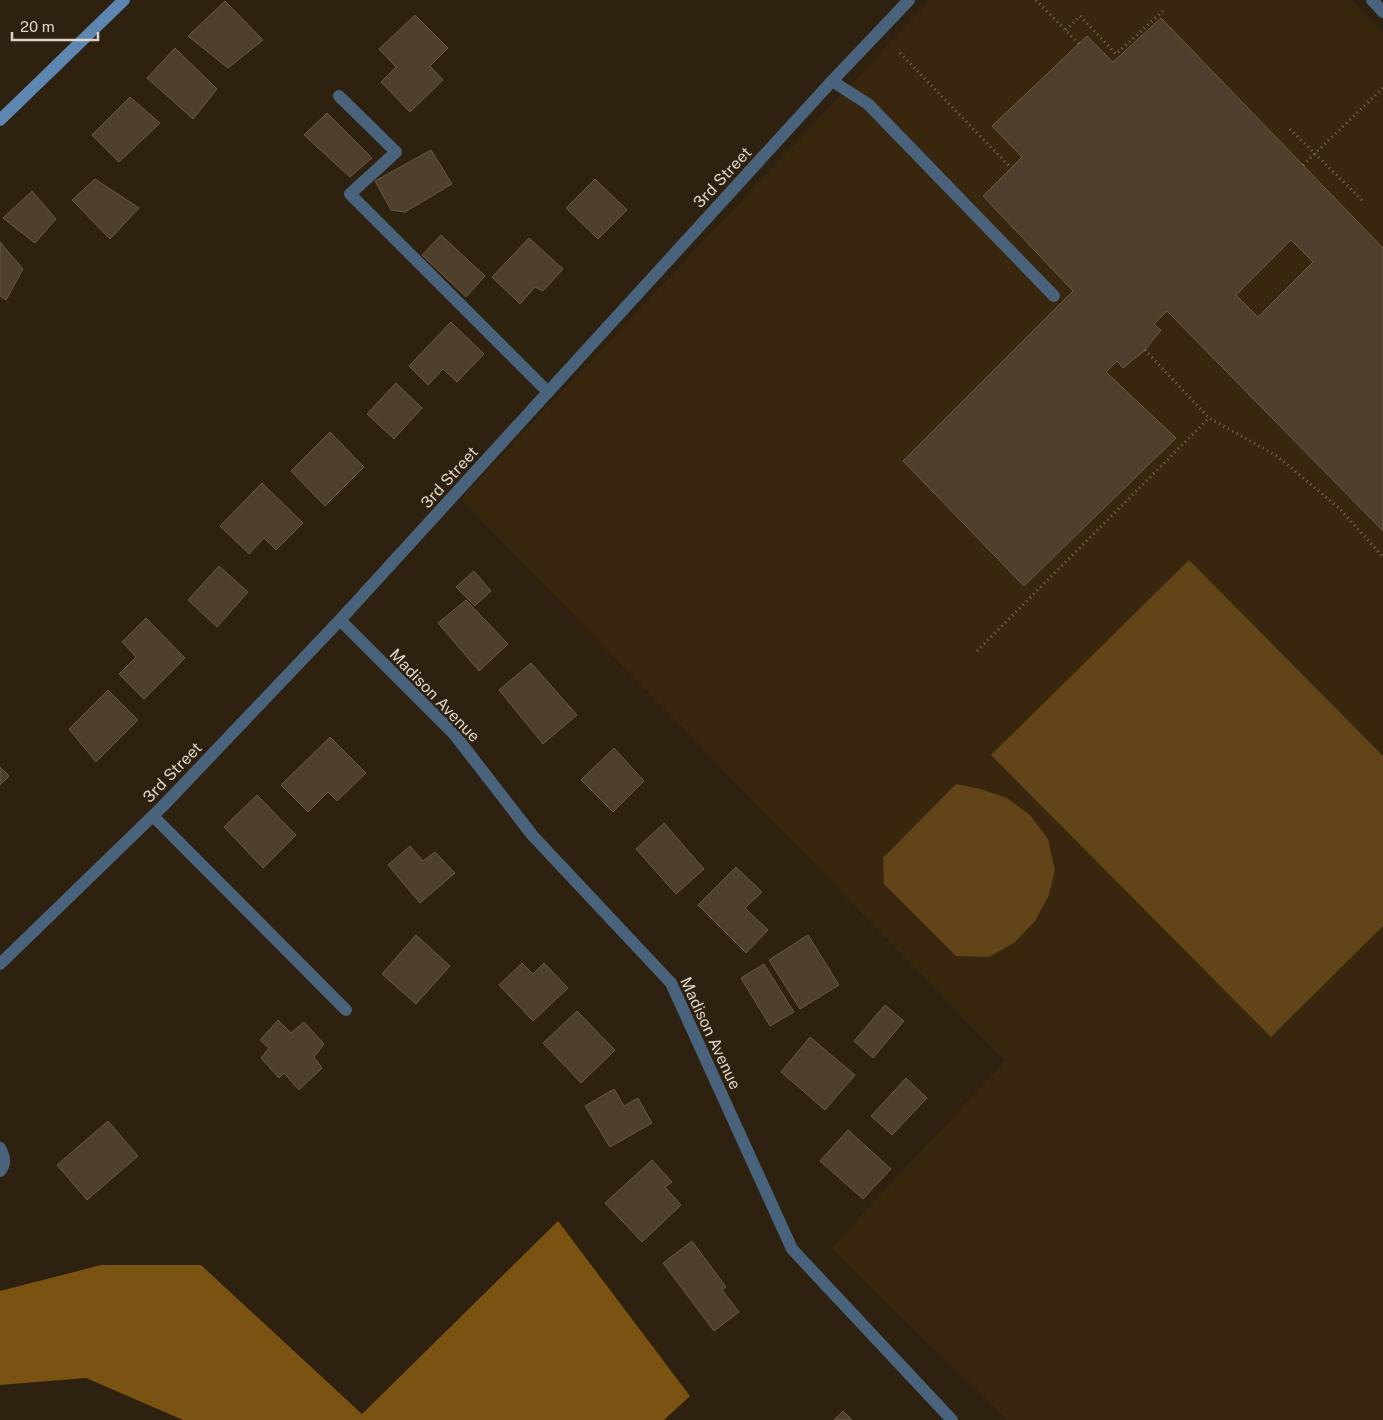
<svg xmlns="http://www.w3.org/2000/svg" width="1383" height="1420" viewBox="0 0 1383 1420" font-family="'Public Sans',sans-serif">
<rect width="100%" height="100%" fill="#2e210f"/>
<!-- built -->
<path fill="#38270e" d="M930,0H1351L1383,33V1420H1007L831,1248L1005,1061L461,499Z"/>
<!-- green -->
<path fill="#614418" d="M1189,560L1383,756V926L1271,1037L991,755Z
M956,784L980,789L1007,798L1030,815L1048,839L1055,870L1049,895L1035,921L1014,943L989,957L956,956L884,884L883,858Z"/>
<!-- forest -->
<path fill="#7a5211" d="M558,1221L690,1396L664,1420H183L86,1378L0,1385V1291L101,1265H201L362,1414Z"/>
<!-- building -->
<path fill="#4e402d" stroke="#695a47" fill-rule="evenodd" d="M225,1L263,40L228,68L188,36Z
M415,15L448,48L430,66L443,80L410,112L381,82L396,67L379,49Z
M1161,18L1383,248V531L1167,311L1154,324L1161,330L1145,350L1123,368L1117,361L1106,372L1176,438L1024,586L903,461L1073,291L983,196L1022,157L992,126L1087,36L1113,62ZM1291,240L1313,262L1258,317L1236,295Z
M175,48L217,89L193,119L147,78Z
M130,97L160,123L119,162L92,135Z
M327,113L372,158L350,177L304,135Z
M431,150L452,184L405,212L391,210L375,181Z
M95,179L139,208L110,239L72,200Z
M595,179L627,210L598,239L566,208Z
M32,191L56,219L35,243L3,218Z
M441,235L485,276L466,297L422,255Z
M529,238L563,269L543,291L535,287L520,304L492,277Z
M0,242L23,269L6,300L0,296Z
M451,322L484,354L457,382L443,369L428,385L409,366Z
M396,383L422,408L394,439L367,414Z
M330,432L364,467L325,506L291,471Z
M262,483L303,523L276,550L264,538L249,554L220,526Z
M219,566L248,592L217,627L188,600Z
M474,571L491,591L475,606L456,587Z
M466,600L508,644L479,671L438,623Z
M146,618L185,658L144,699L119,674L136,657L122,642Z
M531,663L577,715L543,744L499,690Z
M108,690L138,720L96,762L69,729Z
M330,737L366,773L337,801L328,792L308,812L281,785Z
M614,748L644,781L613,812L581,780Z
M0,767L9,776L0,785Z
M257,795L296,835L263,868L224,827Z
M664,823L704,869L676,894L636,849Z
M410,846L423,861L435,852L455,873L420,903L388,865Z
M736,867L762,892L745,908L768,930L746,953L698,905Z
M416,935L450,966L416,1004L382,974Z
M808,935L839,985L800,1009L769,960Z
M522,963L533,974L544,963L568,988L533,1021L499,985Z
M764,964L794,1012L770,1026L741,978Z
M885,1005L904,1021L873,1058L854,1041Z
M577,1011L615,1050L581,1083L543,1043Z
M278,1020L291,1033L304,1022L324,1044L314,1057L322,1068L299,1090L284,1073L279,1078L261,1058L269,1048L260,1040Z
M810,1037L855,1075L825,1110L781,1072Z
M906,1078L927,1098L892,1135L871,1116Z
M614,1089L624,1106L638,1098L652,1123L610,1147L585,1106Z
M108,1121L138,1156L87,1200L57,1165Z
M848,1130L891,1169L863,1199L820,1161Z
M652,1160L672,1182L665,1187L681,1205L642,1242L605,1203Z
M692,1241L726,1287L722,1290L739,1312L714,1331L663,1263Z
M843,1411L852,1420H834Z"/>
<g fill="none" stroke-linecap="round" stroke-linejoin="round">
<!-- path -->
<path stroke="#7b7061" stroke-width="3" stroke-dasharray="1 4" stroke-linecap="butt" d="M1036,0L1079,44
M1066,30L1080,16L1116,54L1163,11
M900,53L1011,168
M1290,129L1362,200
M1303,165L1383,88
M1145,350L1209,418L1277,456L1339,508L1383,557
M977,651L1209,418"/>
<!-- service -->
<path stroke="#49637d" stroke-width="12" d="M832,81L868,104L1054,296
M339,96L396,152L350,194L548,392
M153,816L346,1010
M0,1148C4,1156 7,1163 0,1171"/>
<!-- minor -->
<path stroke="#49637d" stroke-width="12" d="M1372,0L1383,12
M340,620L454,734L533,836L671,983L792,1249L952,1420
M0,964L163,806L340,620L832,81L909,0"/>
<!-- secondary -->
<path stroke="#5d86b0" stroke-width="12" d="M0,120L124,0"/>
</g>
<g text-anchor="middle" stroke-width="5" stroke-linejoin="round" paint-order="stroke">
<!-- street labels -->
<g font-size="16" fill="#ddd5ca" stroke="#2e210f">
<text transform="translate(722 177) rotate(-47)" y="6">3rd Street</text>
<text transform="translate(449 477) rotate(-48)" y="6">3rd Street</text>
<text transform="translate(435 695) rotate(46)" y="6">Madison Avenue</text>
<text transform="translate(172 772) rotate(-46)" y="6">3rd Street</text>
<text transform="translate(711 1033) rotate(65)" y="6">Madison Avenue</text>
</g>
</g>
<!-- scale -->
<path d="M12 32v8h86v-8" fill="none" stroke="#ddd5ca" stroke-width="2.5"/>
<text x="20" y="32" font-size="15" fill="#ddd5ca" stroke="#2e210f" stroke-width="4" paint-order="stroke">20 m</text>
</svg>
